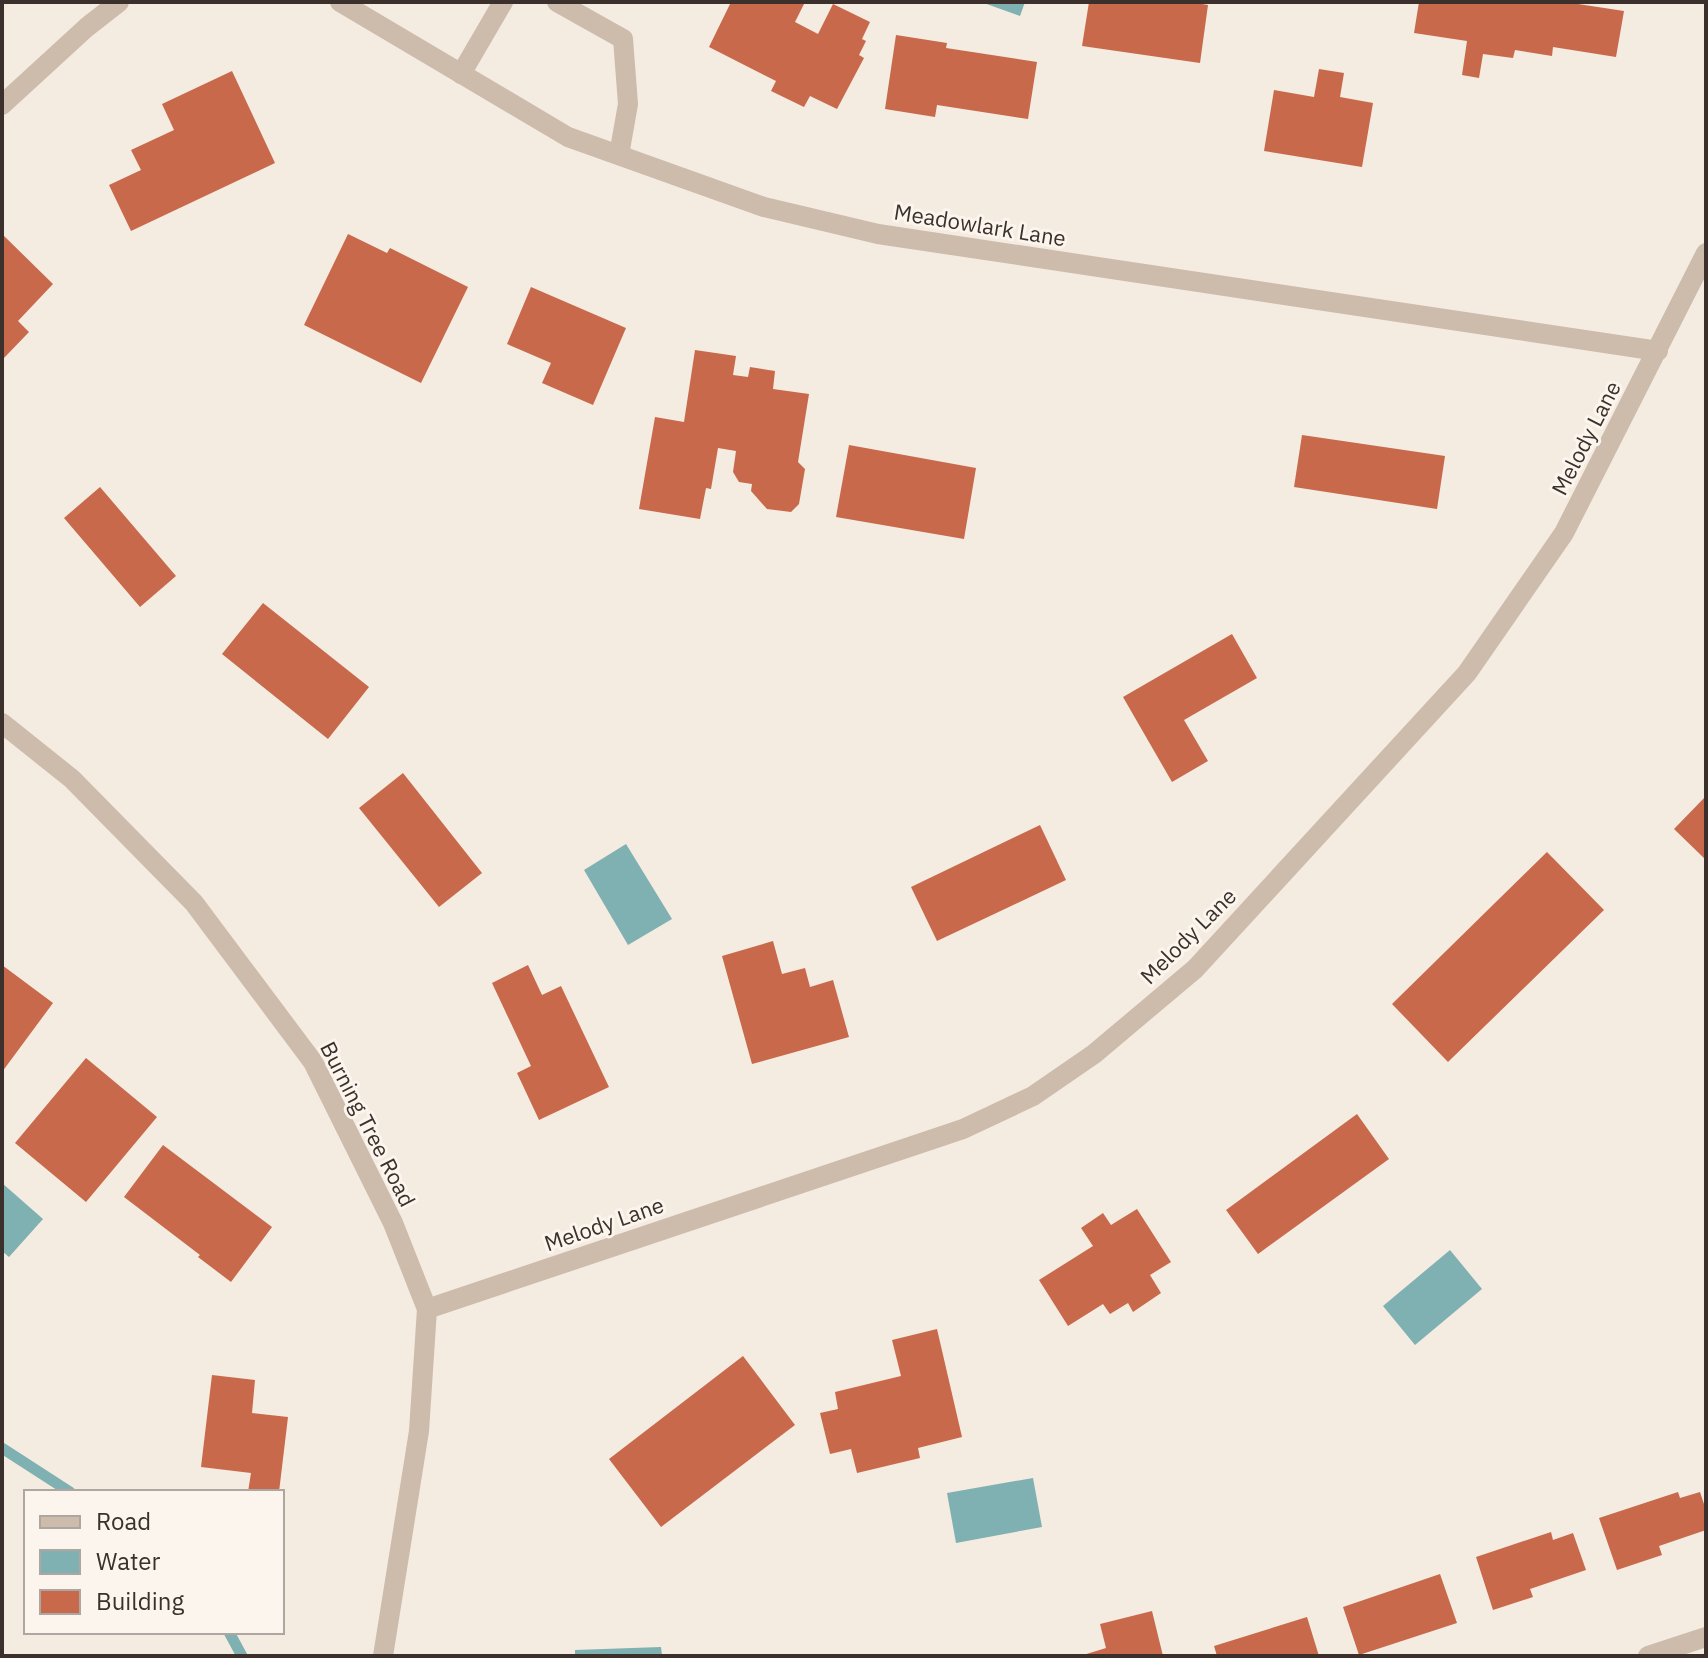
<svg xmlns="http://www.w3.org/2000/svg" width="1708" height="1658" viewBox="0 0 1708 1658" font-family="'IBM Plex Sans',sans-serif">
<rect width="100%" height="100%" fill="#f4ebe1"/>
<!-- water -->
<path fill="#7fb0b2" d="M981,2H1025L1020,16Z
M626,844L672,919L628,945L584,870Z
M2,1183L43,1219L9,1257L2,1251Z
M1450,1250L1482,1289L1415,1345L1383,1306Z
M1033,1478L1042,1527L956,1543L947,1493Z
M661,1647L662,1656H575V1650Z"/>
<g fill="none" stroke-linecap="round" stroke-linejoin="round">
<!-- stream -->
<path stroke="#7fb0b2" stroke-width="11" d="M2,1448L70,1492
M229,1632L242,1656"/>
</g>
<!-- building -->
<path fill="#c8694b" d="M731,2H805L795,22L818,34L833,4L870,22L862,39L866,41L859,55L864,58L837,109L810,96L804,107L771,91L776,81L709,47Z
M1089,2H1190L1208,5L1200,63L1082,46Z
M1419,2H1565L1624,11L1616,57L1553,47L1552,56L1515,50L1513,58L1483,54L1479,78L1462,75L1467,41L1414,33Z
M896,35L947,43L946,48L1037,62L1028,119L937,105L935,117L885,109Z
M1319,69L1344,73L1340,97L1373,103L1362,167L1264,151L1274,90L1314,97Z
M232,71L275,163L131,231L109,185L141,170L131,150L174,130L162,104Z
M2,234L53,284L18,321L29,332L4,358L2,356Z
M348,234L387,253L390,248L468,287L421,383L304,325Z
M531,287L626,328L593,405L542,383L551,363L507,344Z
M695,350L736,356L733,375L748,377L750,367L775,371L773,389L809,394L798,462L805,469L799,504L791,512L767,509L751,491L752,484L739,482L733,472L736,451L718,448L711,489L706,488L700,519L639,509L655,417L684,422Z
M1302,435L1445,456L1437,509L1294,487Z
M849,445L976,468L964,539L836,517Z
M100,487L176,576L140,607L64,518Z
M263,603L369,687L328,739L222,654Z
M1232,634L1257,678L1184,720L1208,761L1172,782L1123,697Z
M403,773L482,873L439,907L359,808Z
M1706,796V860L1674,829Z
M1040,825L1066,880L937,941L911,887Z
M1547,852L1604,910L1448,1062L1392,1004Z
M773,941L782,974L805,968L810,987L833,980L849,1037L752,1064L722,956Z
M2,965L53,1003L2,1072Z
M528,965L542,995L561,986L609,1087L539,1120L517,1073L531,1066L492,983Z
M86,1058L157,1117L86,1202L15,1143Z
M1357,1114L1389,1159L1258,1254L1226,1210Z
M163,1145L272,1227L231,1282L198,1257L200,1255L124,1197Z
M1137,1209L1171,1262L1150,1275L1161,1293L1133,1312L1128,1303L1110,1314L1103,1304L1068,1326L1039,1280L1093,1246L1081,1228L1103,1213L1111,1225Z
M937,1329L962,1437L918,1448L920,1458L857,1473L851,1449L830,1454L820,1413L838,1409L835,1392L901,1376L892,1340Z
M743,1356L795,1425L661,1527L609,1459Z
M212,1375L255,1380L252,1413L288,1417L279,1492H248L251,1473L201,1467Z
M1678,1492L1680,1498L1700,1492L1706,1510V1530L1659,1546L1662,1555L1617,1570L1599,1518Z
M1551,1532L1553,1540L1573,1533L1586,1570L1530,1589L1533,1597L1493,1610L1476,1557Z
M1440,1574L1457,1623L1359,1655L1343,1607Z
M1152,1611L1163,1656H1080L1106,1648L1100,1624Z
M1307,1617L1319,1656H1217L1214,1646Z"/>
<g fill="none" stroke-linecap="round" stroke-linejoin="round">
<!-- service -->
<path stroke="#cdbbac" stroke-width="20" d="M557,2L623,39L628,104L619,155
M461,74L503,2"/>
<!-- minor -->
<path stroke="#cdbbac" stroke-width="20" d="M340,2L568,137L764,207L878,234L1658,351
M2,105L87,27L119,2
M2,723L72,779L194,903L313,1062L393,1223L427,1309L419,1431L383,1656
M427,1309L963,1129L1033,1096L1094,1054L1195,969L1467,673L1564,533L1706,253
M1648,1656L1706,1637"/>
</g>
<g text-anchor="middle" stroke-width="6" stroke-linejoin="round" paint-order="stroke">
<!-- street labels -->
<g font-size="22" fill="#3b302b" stroke="#fbf5ee">
<text transform="translate(980 225) rotate(9)" y="8">Meadowlark Lane</text>
<text transform="translate(1586 438) rotate(-63)" y="8">Melody Lane</text>
<text transform="translate(1188 936) rotate(-45)" y="8">Melody Lane</text>
<text transform="translate(368 1124) rotate(63)" y="8">Burning Tree Road</text>
<text transform="translate(604 1224) rotate(-19)" y="8">Melody Lane</text>
</g>
</g>
<!-- border -->
<rect width="1708" height="1658" fill="none" stroke="#3b302b" stroke-width="8"/>
<!-- legend -->
<rect x="24" y="1490" width="260" height="144" fill="#fbf5ee" stroke="#aea6a0" stroke-width="2"/>
<rect x="40" y="1516" width="40" height="12" fill="#cdbbac" stroke="#aea6a0" stroke-width="2"/>
<text x="96" y="1530" font-size="24" fill="#3b302b">Road</text>
<rect x="40" y="1550" width="40" height="24" fill="#7fb0b2" stroke="#aea6a0" stroke-width="2"/>
<text x="96" y="1570" font-size="24" fill="#3b302b">Water</text>
<rect x="40" y="1590" width="40" height="24" fill="#c8694b" stroke="#aea6a0" stroke-width="2"/>
<text x="96" y="1610" font-size="24" fill="#3b302b">Building</text>
</svg>
